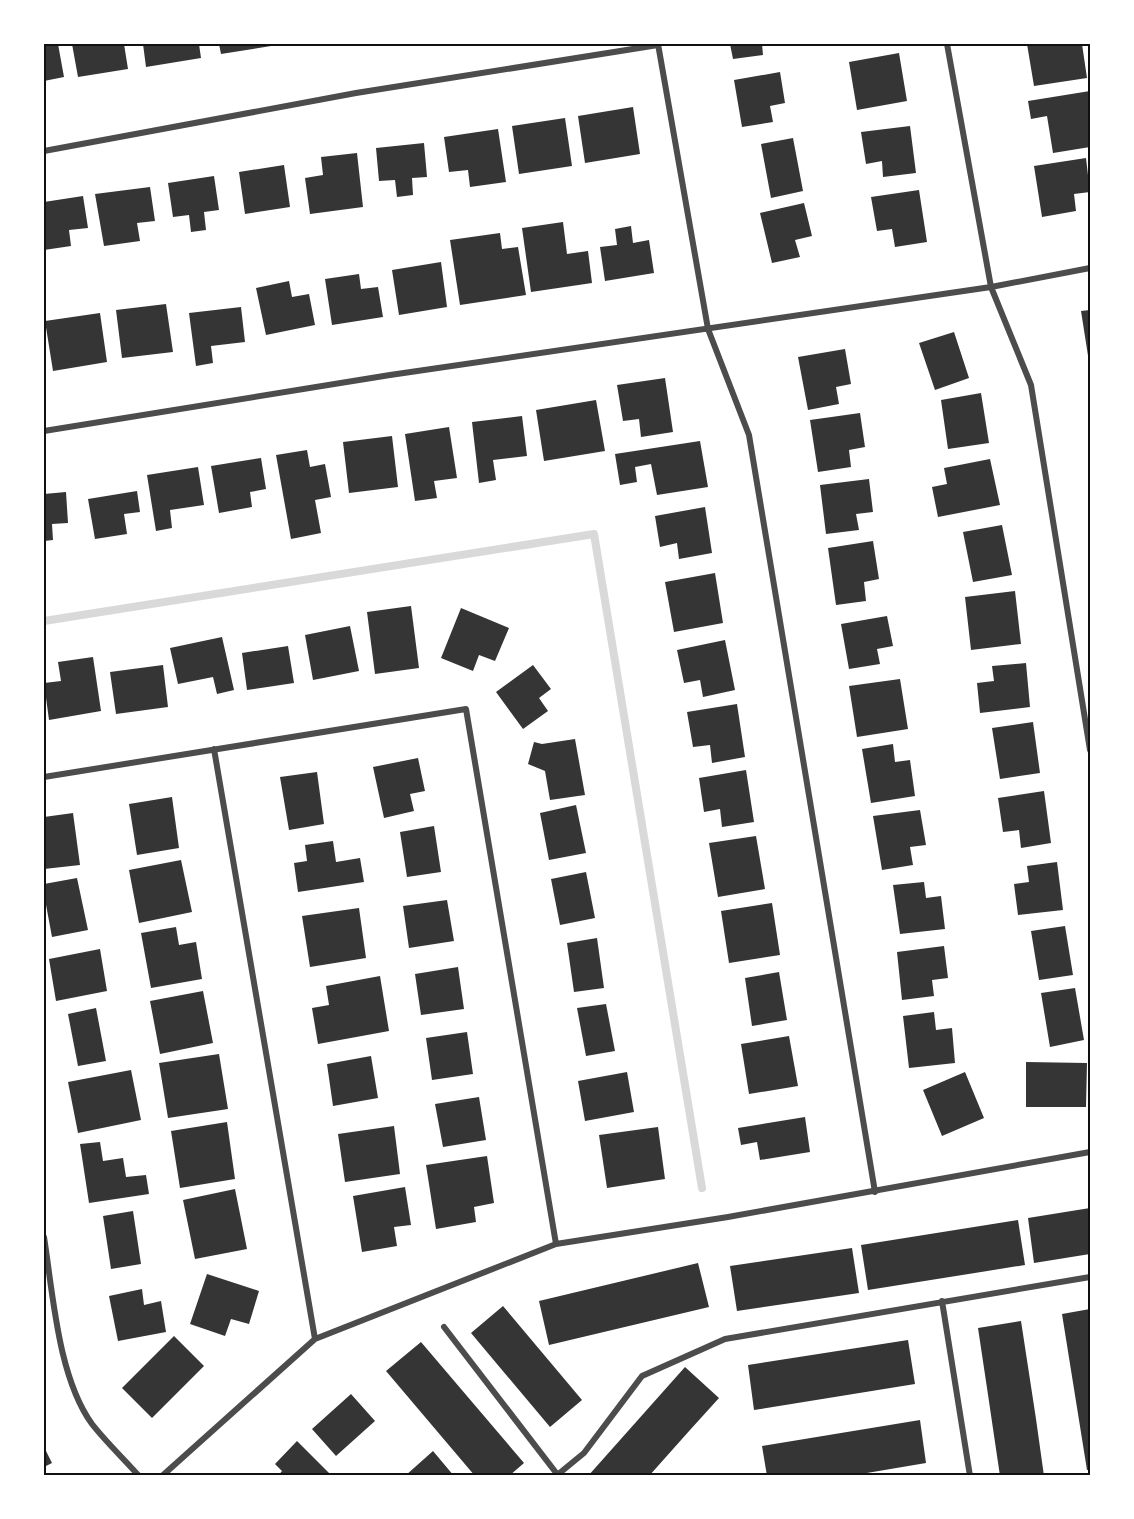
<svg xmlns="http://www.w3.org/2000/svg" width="1134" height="1519" viewBox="0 0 1134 1519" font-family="'Public Sans',sans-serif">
<rect width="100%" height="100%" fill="#fff"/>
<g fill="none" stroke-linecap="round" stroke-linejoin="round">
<!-- stream -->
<path stroke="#d9d9d9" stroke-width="8" d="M44,621L594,534L702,1188"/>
</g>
<!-- building -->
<path fill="#353535" d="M44,44H58L64,77L44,81Z
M72,44H124L128,69L78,77Z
M143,44H199L201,58L146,67Z
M219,44H270L271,46L221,54Z
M730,44H762L763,55L733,59Z
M1027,44H1082L1087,78L1034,86Z
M899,53L907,101L857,110L849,62Z
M780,72L785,103L770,106L773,122L742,127L734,80Z
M1090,91V147L1053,153L1047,116L1031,119L1028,101Z
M633,107L640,154L585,163L578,116Z
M565,118L572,166L519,174L512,126Z
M910,126L916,173L883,177L882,161L866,164L861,132Z
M498,129L506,182L470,187L468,170L449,172L444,137Z
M793,138L803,191L771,198L761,144Z
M424,143L427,177L412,178L413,195L397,197L395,180L379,181L376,148Z
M357,153L363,207L310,214L305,178L323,175L321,157Z
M1086,158L1090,192L1074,194L1076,211L1042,217L1034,166Z
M284,165L290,207L245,214L239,172Z
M214,176L219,210L204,212L206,230L191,232L189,215L173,217L168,183Z
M150,187L155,221L137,223L140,241L104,246L95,194Z
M919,190L927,242L895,247L892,229L877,231L871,197Z
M83,196L88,228L69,230L71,246L44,250V202Z
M804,203L812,236L795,240L800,257L772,263L760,213Z
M563,222L567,254L588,251L592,283L531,292L522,228Z
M631,226L633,243L649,240L654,273L605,281L600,247L617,245L615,229Z
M500,233L502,249L518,247L526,295L460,305L450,240Z
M441,262L447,307L399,315L392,270Z
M359,274L361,289L378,287L383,317L332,325L325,279Z
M289,281L292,297L309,294L315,325L266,335L256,288Z
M166,304L173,352L122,358L116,310Z
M241,307L245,342L211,346L213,363L196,366L189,313Z
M1090,310V362H1089L1081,311Z
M100,313L107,362L53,371L45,321Z
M954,332L969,378L935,390L919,343Z
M845,349L851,384L836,387L839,404L808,410L798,357Z
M665,378L673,432L641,437L639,419L623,421L617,385Z
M981,393L989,443L948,449L941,400Z
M596,400L605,451L544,461L536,410Z
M860,413L865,447L849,450L851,467L818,472L810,420Z
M522,416L527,456L493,460L496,480L479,483L472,422Z
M449,427L457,478L434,481L437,498L415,501L405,434Z
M392,436L398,487L349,493L343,442Z
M700,441L708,487L657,495L651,464L635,467L637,482L620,485L615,454Z
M307,450L310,467L325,464L331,497L315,500L321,533L291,539L276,455Z
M261,458L266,489L250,492L252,507L219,513L211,466Z
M990,459L1000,505L938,517L932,487L947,484L944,468Z
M198,467L204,505L170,510L172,528L156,531L147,475Z
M869,479L873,512L856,514L859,530L826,534L820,485Z
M137,491L140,512L124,514L127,534L95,539L88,499Z
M66,492L68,523L52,524L53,540L44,541V494Z
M705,507L712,553L679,559L677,543L660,547L655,516Z
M1002,525L1012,575L973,582L963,532Z
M873,541L879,579L864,582L866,601L836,605L828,548Z
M715,573L723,623L674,632L665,582Z
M1015,591L1021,644L971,650L965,597Z
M411,606L419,668L375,674L367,612Z
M461,608L509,628L495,661L479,655L473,671L441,658Z
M887,616L893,646L877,649L880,664L849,669L841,624Z
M350,626L359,671L313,680L305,635Z
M222,637L234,690L217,694L213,677L178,684L170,648Z
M725,640L735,690L703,697L700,680L684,683L677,650Z
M288,646L294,683L247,690L242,653Z
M93,657L101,711L49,720L44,683L61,681L58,662Z
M1026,663L1030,707L980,713L977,683L994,681L992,666Z
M163,665L168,707L116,714L110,672Z
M533,665L551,689L539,698L548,711L523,729L496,692Z
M900,679L908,729L857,737L849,686Z
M737,704L745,757L712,763L710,745L693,747L687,712Z
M1033,722L1040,773L1000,779L992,728Z
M575,739L585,795L550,800L545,771L528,764L534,742L542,744Z
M893,744L895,762L910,760L915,796L871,803L862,749Z
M418,758L425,791L410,794L414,811L384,818L373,767Z
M746,770L754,822L722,827L720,809L704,812L699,778Z
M317,772L324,824L289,830L280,777Z
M1044,791L1051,843L1021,848L1019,830L1003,832L998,798Z
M172,797L179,848L137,855L129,804Z
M576,805L586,853L549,860L540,813Z
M920,810L926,845L910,847L913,865L882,870L873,816Z
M73,813L80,865L44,869V817Z
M434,826L441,872L407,877L400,832Z
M756,836L765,889L718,897L709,843Z
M333,841L336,862L360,858L364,882L298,892L294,863L307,861L305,845Z
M181,860L192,912L139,923L129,870Z
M1057,862L1063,910L1018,915L1014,884L1029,882L1027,866Z
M586,872L595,918L560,925L551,879Z
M77,878L88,930L52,937L44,894V884Z
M924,882L926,898L941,896L945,929L900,934L893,885Z
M447,900L454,941L409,948L403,906Z
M772,903L780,955L729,963L721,911Z
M359,908L366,958L310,967L302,916Z
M1065,926L1073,975L1039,980L1031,931Z
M176,927L179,945L196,942L202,979L151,988L141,933Z
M597,938L604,988L574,992L567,943Z
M944,946L948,978L932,980L934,996L902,1000L897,952Z
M100,949L107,991L56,1001L49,959Z
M458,967L464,1009L421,1015L415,974Z
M779,972L787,1020L752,1026L745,978Z
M380,976L389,1031L318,1044L312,1008L329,1005L326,986Z
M1075,988L1084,1040L1050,1047L1041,993Z
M203,991L213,1043L160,1054L150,1001Z
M606,1004L615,1051L586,1056L577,1008Z
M96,1008L106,1061L78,1066L68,1014Z
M934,1012L936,1030L952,1028L955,1063L909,1068L903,1016Z
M467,1032L473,1074L432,1080L426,1038Z
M789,1036L798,1086L749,1094L741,1044Z
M219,1054L228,1109L168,1118L159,1063Z
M371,1056L378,1098L333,1106L327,1064Z
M1026,1062L1087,1063L1086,1107H1026Z
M131,1070L141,1120L78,1133L68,1082Z
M627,1072L634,1112L585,1121L578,1081Z
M965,1072L984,1118L942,1136L923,1090Z
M479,1097L486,1140L443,1147L435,1104Z
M805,1117L810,1152L760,1160L757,1142L741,1145L738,1128Z
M227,1122L235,1179L180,1188L171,1131Z
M394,1126L400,1174L345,1182L338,1134Z
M658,1127L665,1179L607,1188L599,1135Z
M100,1142L103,1161L123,1158L126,1177L146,1175L149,1194L89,1203L80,1144Z
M487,1156L494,1203L474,1207L476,1222L436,1229L426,1165Z
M405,1187L411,1225L394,1227L397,1246L362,1252L353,1196Z
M235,1189L247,1249L195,1259L183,1200Z
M1090,1208V1254L1034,1263L1028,1218Z
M133,1211L141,1264L111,1269L103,1216Z
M1018,1220L1025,1265L868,1290L861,1245Z
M852,1248L859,1293L737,1311L730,1266Z
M698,1263L709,1307L549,1345L539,1301Z
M207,1274L259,1291L249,1324L231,1319L225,1336L190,1324Z
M142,1289L144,1305L161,1301L166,1332L118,1341L109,1296Z
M503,1306L582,1400L550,1427L471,1333Z
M1090,1309V1470H1087L1062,1314Z
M1021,1321L1036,1419L1044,1476H1000L987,1388L978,1328Z
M174,1336L204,1366L152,1418L122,1388Z
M908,1340L915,1384L754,1410L748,1365Z
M421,1342L524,1463L509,1476H475L386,1371Z
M685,1367L719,1398L690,1430L649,1476H588Z
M351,1394L375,1421L336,1456L312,1429Z
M920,1420L926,1463L849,1476H767L762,1446Z
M297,1441L332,1476H278L282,1471L275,1464Z
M44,1447L52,1463L44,1467Z
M433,1451L454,1476H405Z"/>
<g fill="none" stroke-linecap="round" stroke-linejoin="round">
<!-- minor -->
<path stroke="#4c4c4c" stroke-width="6" d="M658,44L708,329L749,435L875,1192
M947,44L991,287L1031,385L1090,750
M44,151L356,93L658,45
M44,431L390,375L991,287L1090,268
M214,749L315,1339
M44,777L466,709L556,1244
M44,1237C53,1294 58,1377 92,1424C106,1442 124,1459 139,1476
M942,1301L970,1476
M444,1327L557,1474
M162,1476L315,1339L556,1244L728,1217L1090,1152
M556,1476L584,1453L642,1376L725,1339L1090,1277"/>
</g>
<!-- border -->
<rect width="1134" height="1519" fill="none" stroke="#ffffff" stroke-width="90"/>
<rect x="45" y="45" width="1044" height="1429" fill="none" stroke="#111" stroke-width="2"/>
</svg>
